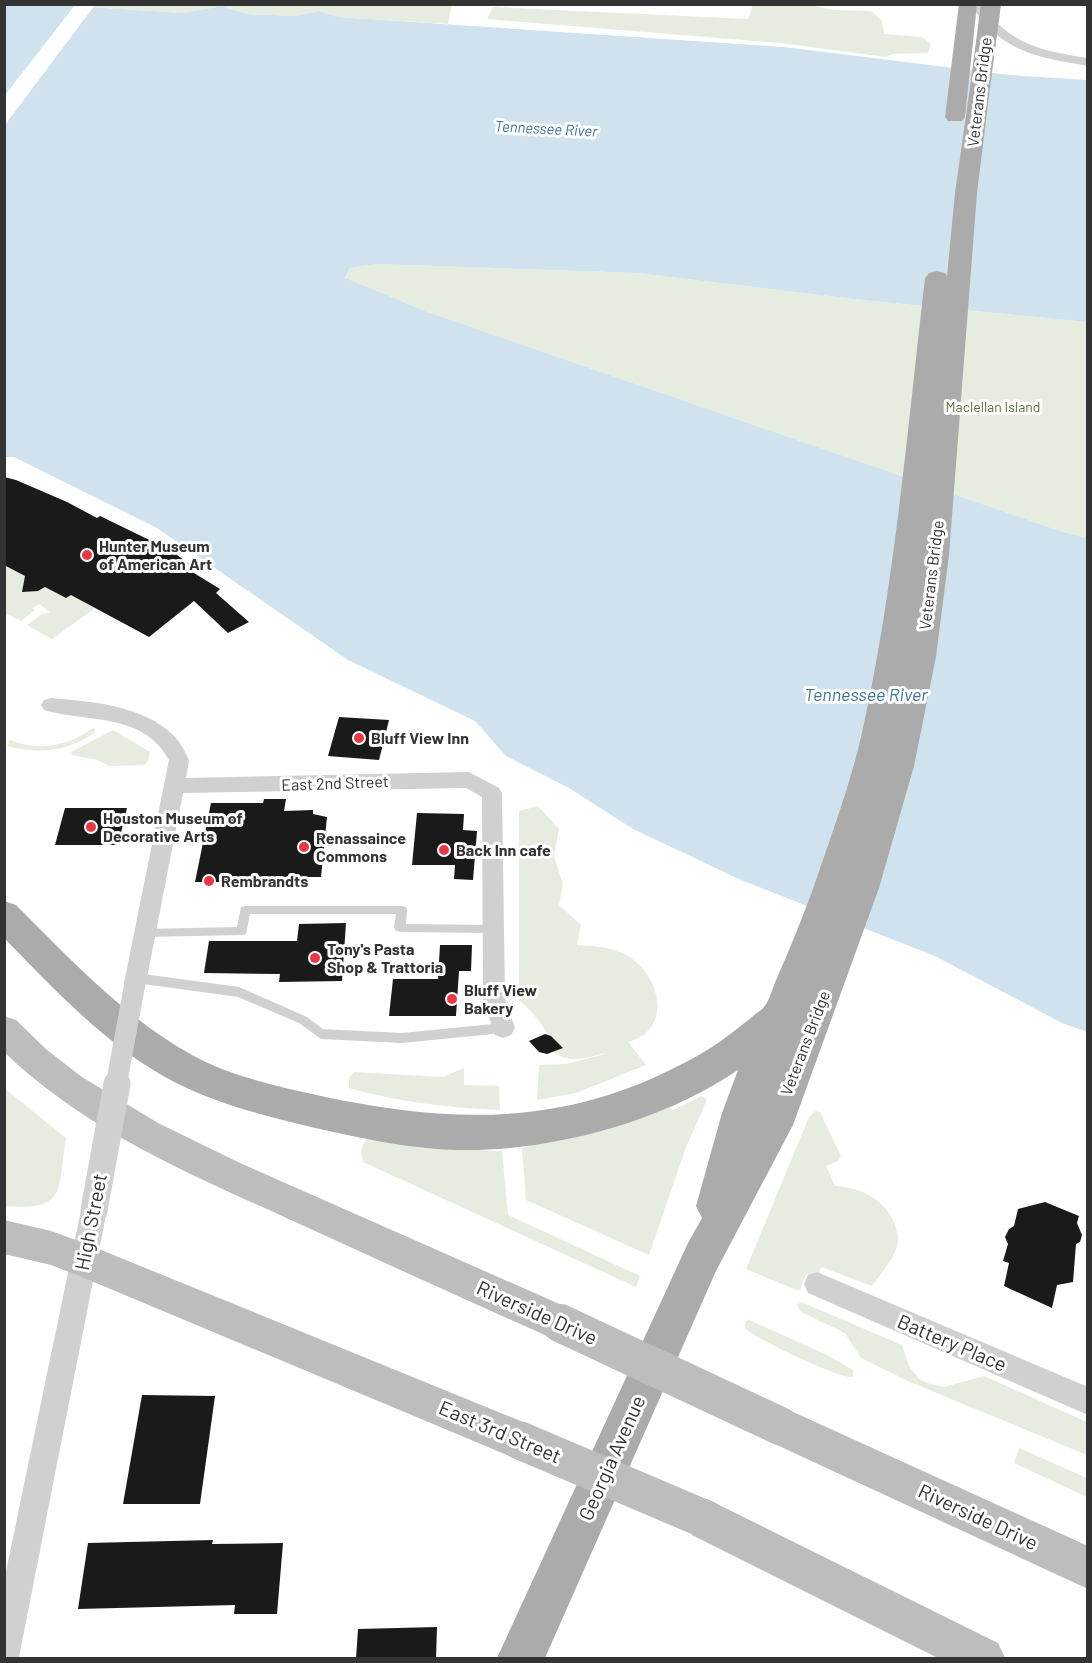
<svg xmlns="http://www.w3.org/2000/svg" width="1092" height="1663" viewBox="0 0 1092 1663" font-family="Barlow,sans-serif">
<rect width="100%" height="100%" fill="#fff"/>
<!-- green -->
<path fill="#e6ecdf" d="M805,4L833,10L871,11L882,21L884,34L922,37L931,44L928,53L892,54L886,57L780,43L487,19L493,7L748,19L753,5Z
M58,5H452L448,24L338,17L320,11L295,16L247,14L222,6L182,13Z
M376,264L637,273L862,300L1087,322V538L1063,532L425,311L345,279L350,268Z
M4,565L28,578L23,586L26,590L38,591L45,587L66,598L73,593L95,608L52,639L27,625L42,614L50,612L39,604L33,608L35,610L21,621L5,613Z
M93,728L95,729L94,733C68,751 38,755 7,746L10,740C39,752 68,746 93,728Z
M113,730L150,752L148,761L145,765L109,766L98,760L72,755L71,752Z
M538,806L559,829L554,856L563,884L559,905L581,925L577,945C595,946 616,947 631,958C655,975 669,1012 645,1034C641,1038 633,1040 628,1042L646,1065L576,1093L537,1100L539,1065L566,1064L601,1055L605,1053C586,1058 568,1065 551,1050C551,1031 533,1013 519,1000V811Z
M464,1068V1085L499,1086L500,1110C450,1108 398,1102 349,1088V1078L354,1072L443,1077Z
M4,1088L66,1138C57,1191 68,1211 5,1206Z
M702,1096L707,1100L686,1147L649,1255L526,1200L522,1148L669,1106L673,1110Z
M815,1111L820,1112L841,1156L838,1161L826,1166L835,1186C861,1187 888,1201 896,1228C897,1233 899,1237 898,1242C895,1258 881,1273 872,1286L821,1267L817,1279L806,1274L799,1291L746,1269L809,1117Z
M369,1136L422,1148L502,1151L508,1215L640,1276L636,1287L363,1162C360,1152 361,1144 369,1136Z
M801,1302L902,1345L909,1366L919,1379L930,1384L944,1387L984,1376L1087,1422V1455L910,1382L861,1358L845,1333L801,1312L797,1305Z
M749,1320L825,1354L853,1370V1377C840,1379 754,1338 745,1328L746,1321Z
M1019,1448L1087,1478V1497L1014,1463Z"/>
<!-- water -->
<path fill="#cfe2ee" d="M4,5H59L182,13L222,6L247,14L295,16L320,11L338,17L784,47L1010,75L1087,80V322L862,300L637,273L376,264L350,268L345,278L425,311L1063,532L1087,538V1032L1062,1023L935,956L741,880L633,829L569,788L506,756L475,721L348,660L157,528L14,457H5Z"/>
<!-- pier -->
<path fill="#fff" d="M75,5H95L5,125V95Z"/>
<!-- building -->
<path fill="#1a1a1a" d="M4,477L16,480L67,502L97,518L100,516L170,550L191,565L189,570L220,589L216,593L249,622L228,633L194,601L149,637L71,595L66,598L45,587L38,591L22,592L25,576L4,565Z
M339,717L389,720L379,760L328,756Z
M264,799H286L284,811L313,810V814L327,817L321,877H277L276,882H195L211,803H263Z
M65,808H127L118,845H55Z
M417,813L464,814L463,830L477,831L473,880L454,879L455,865H412Z
M346,923L342,981L279,982L280,974L204,973L209,941H297L299,924Z
M440,945H472L471,971H459L456,1016H389L393,979H438Z
M545,1034L551,1036L563,1048L547,1054L539,1052L529,1041Z
M1045,1202L1079,1216L1077,1223L1082,1235L1080,1242L1076,1244L1073,1282L1057,1285L1052,1308L1004,1286L1009,1263L1003,1261L1008,1244L1005,1237L1009,1229L1014,1226L1018,1209Z
M142,1395L215,1396L200,1504H123Z
M213,1540L212,1544L283,1543L277,1614H234L235,1605L78,1609L88,1543Z
M437,1627L436,1659H356L358,1629Z"/>
<g fill="none" stroke-linecap="round" stroke-linejoin="round">
<!-- lane -->
<path fill="#d0d0d0" fill-rule="evenodd" d="M245,906H402L406,907L407,910L406,924L492,925L496,926L498,929L496,932L492,933L400,932L396,931L394,928L396,914H250L246,934L242,935L145,937L141,936L139,933L141,930L145,929L237,927L241,907Z
M136,973L239,987L307,1017L323,1029L402,1033L503,1023L507,1025L509,1028L507,1031L503,1033L402,1043L321,1039L299,1023L238,997L136,983L132,981L130,978L132,975Z"/>
<!-- street -->
<path fill="#d0d0d0" fill-rule="evenodd" d="M970,4H981C1009,44 1042,51 1088,58V66C1034,57 1002,52 970,4Z
M51,698C93,702 143,705 174,736C181,743 185,752 189,760L186,778L469,772L499,788L502,793L505,999L515,1028L511,1035L503,1038L495,1035L483,999L482,797L466,788L183,793L146,983L143,990L135,992L127,990L124,983L169,760C143,712 88,723 44,710L41,705L44,700Z
M94,1198L103,1202L107,1210L19,1657L4,1658V1581L81,1210L85,1202Z
M817,1272L1088,1387V1415L808,1293L804,1284L808,1275Z"/>
<!-- secondary -->
<path fill="#bdbdbd" fill-rule="evenodd" d="M4,1016L16,1020L47,1050L82,1077L158,1123L240,1163L573,1310L579,1323L573,1336L560,1341L547,1336C462,1298 378,1260 293,1221C192,1175 86,1131 4,1052Z
M4,1220L51,1231L84,1243L533,1426L539,1440L533,1454L519,1460L77,1275L51,1265L4,1254Z
M780,1406L1088,1546V1589L766,1440L760,1426L766,1412Z
M707,1499L998,1643L1005,1658H938L692,1535L686,1520L692,1505Z"/>
<!-- primary -->
<path fill="#ababab" fill-rule="evenodd" d="M959,4H977L965,117L962,121H948L945,117Z
M981,74L988,76L991,80L977,193L949,555L936,657L914,766L879,888L793,1125L716,1271L545,1658H497L688,1243L702,1218L696,1206L722,1113L738,1070C662,1122 550,1152 458,1150C409,1149 359,1138 311,1127C261,1115 210,1102 165,1077C104,1043 53,988 4,938V901L16,905C70,959 125,1018 192,1055C232,1077 277,1086 321,1096C452,1124 564,1127 686,1062C710,1050 731,1034 752,1017C756,1013 761,1011 764,1007C770,1000 773,986 777,978C790,948 802,919 813,889C830,839 849,788 861,737C895,586 907,431 925,278L929,273L937,271L945,273L947,276L955,193L971,80L974,76Z"/>
<!-- street-bridge-far1 -->
<path stroke="#d0d0d0" stroke-width="21" d="M116,1086L135,983"/>
<!-- street-bridge -->
<path stroke="#d0d0d0" stroke-width="27" d="M94,1210L117,1084"/>
<!-- secondary-bridge -->
<path stroke="#bdbdbd" stroke-width="38" d="M560,1323L780,1426
M519,1440L707,1520"/>
<!-- primary-bridge -->
<path stroke="#ababab" stroke-width="20" d="M981,80L991,4"/>
</g>
<!-- markers -->
<g fill="#e63946" stroke="#fff" stroke-width="2">
<circle cx="87" cy="555" r="6"/>
<circle cx="359" cy="738" r="6"/>
<circle cx="91" cy="827" r="6"/>
<circle cx="304" cy="847" r="6"/>
<circle cx="444" cy="850" r="6"/>
<circle cx="209" cy="881" r="6"/>
<circle cx="315" cy="958" r="6"/>
<circle cx="452" cy="999" r="6"/>
</g>
<g text-anchor="middle" stroke-width="6" stroke-linejoin="round" paint-order="stroke">
<!-- far-park labels -->
<g font-size="14" fill="#56703f" stroke="#fff">
<text x="993" y="412">Maclellan Island</text>
</g>
<!-- far-water labels -->
<g font-size="15" font-style="italic" fill="#3f7597" stroke="#fff">
<text transform="translate(546 129) rotate(3)" y="5">Tennessee River</text>
</g>
<!-- street labels -->
<g font-size="16" fill="#333" stroke="#fff">
<text transform="translate(979 92) rotate(-83)" y="6">Veterans Bridge</text>
<text transform="translate(931 575) rotate(-83)" y="6">Veterans Bridge</text>
<text transform="translate(335 783) rotate(-2)" y="6">East 2nd Street</text>
<text transform="translate(805 1043) rotate(-69)" y="6">Veterans Bridge</text>
</g>
<!-- poi labels -->
<g font-size="16" font-weight="bold" fill="#333" stroke="#fff" text-anchor="start">
<text x="99" y="552">Hunter Museum<tspan x="99" dy="18">of American Art</tspan></text>
<text x="371" y="744">Bluff View Inn</text>
<text x="103" y="824">Houston Museum of<tspan x="103" dy="18">Decorative Arts</tspan></text>
<text x="316" y="844">Renassaince<tspan x="316" dy="18">Commons</tspan></text>
<text x="456" y="856">Back Inn cafe</text>
<text x="221" y="887">Rembrandts</text>
<text x="327" y="955">Tony's Pasta<tspan x="327" dy="18">Shop &amp; Trattoria</tspan></text>
<text x="464" y="996">Bluff View<tspan x="464" dy="18">Bakery</tspan></text>
</g>
<!-- water labels -->
<g font-size="18" font-style="italic" fill="#3f7597" stroke="#fff">
<text x="866" y="701">Tennessee River</text>
</g>
<!-- near-street labels -->
<g font-size="20" fill="#333" stroke="#fff">
<text transform="translate(91 1222) rotate(-79)" y="7">High Street</text>
<text transform="translate(537 1313) rotate(24)" y="7">Riverside Drive</text>
<text transform="translate(952 1343) rotate(23)" y="7">Battery Place</text>
<text transform="translate(500 1432) rotate(23)" y="7">East 3rd Street</text>
<text transform="translate(612 1458) rotate(-66)" y="7">Georgia Avenue</text>
<text transform="translate(978 1517) rotate(25)" y="7">Riverside Drive</text>
</g>
</g>
<!-- border -->
<rect width="1092" height="1663" fill="none" stroke="#333333" stroke-width="12"/>
</svg>
